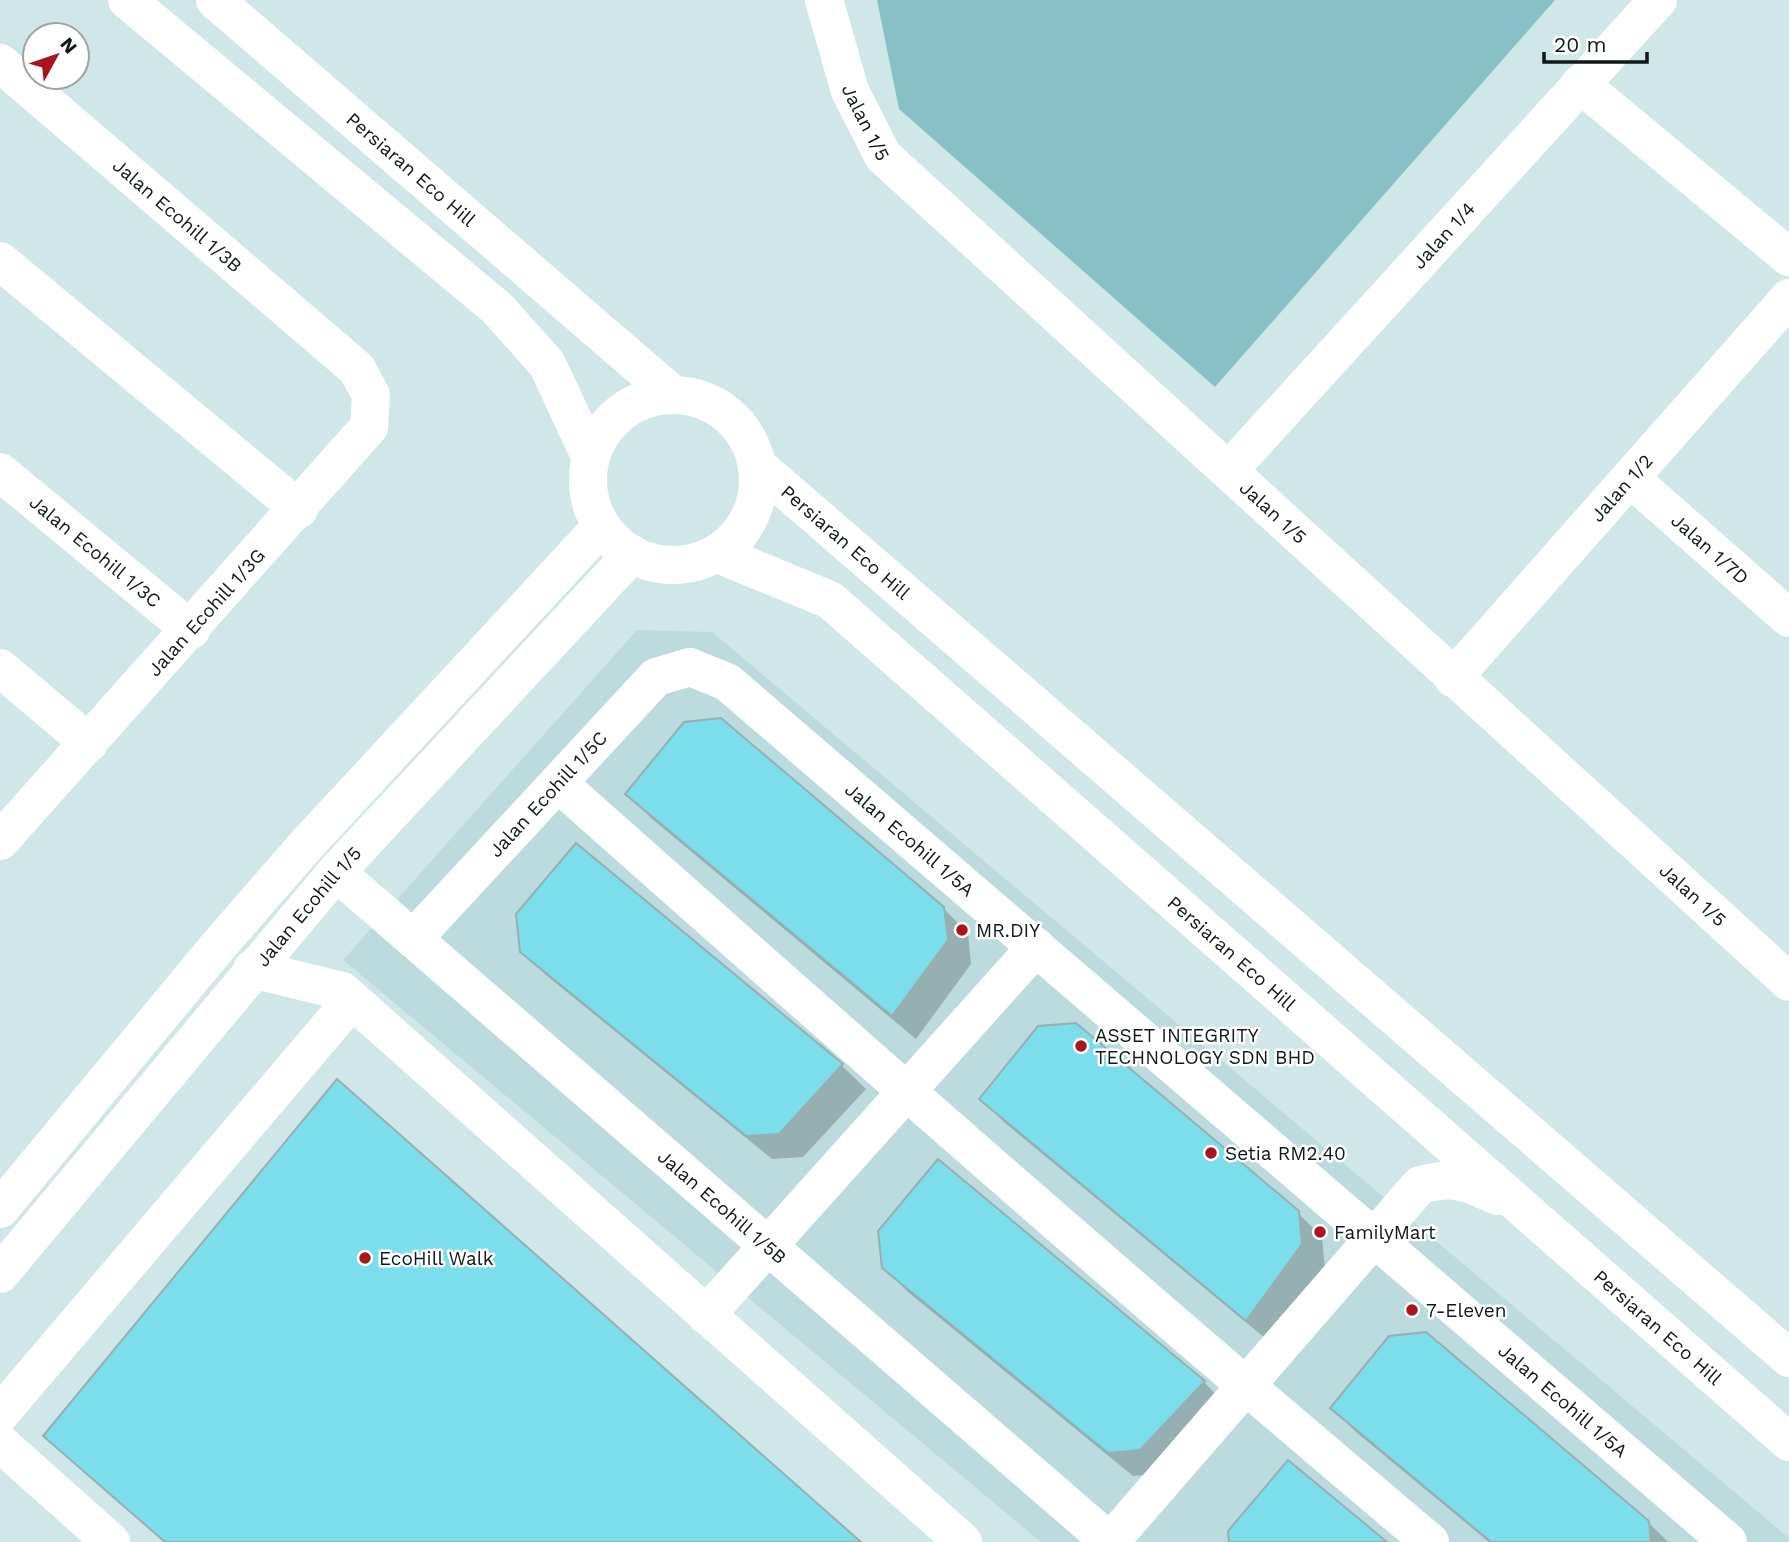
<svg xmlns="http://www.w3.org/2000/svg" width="1789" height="1542" viewBox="0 0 1789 1542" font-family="'Work Sans',sans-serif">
<rect width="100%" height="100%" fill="#d0e7e9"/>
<!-- built -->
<path fill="#bbdbdf" d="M637,630L712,632L1789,1538V1542H1041L343,960Z"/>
<!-- green -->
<path fill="#89c0c7" d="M877,0H1555L1215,387L899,109Z"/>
<!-- shadow -->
<path fill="#0003" d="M628,794L943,908L968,933L971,964L916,1039L651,818Z
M577,845L842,1066L866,1089L803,1157L772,1159L546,975L522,951Z
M982,1099L1298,1213L1322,1237L1325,1269L1271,1343L1005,1123Z
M883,1267L1204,1382L1227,1406L1164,1473L1133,1476L908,1292Z
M1332,1408L1648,1522L1668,1542H1489L1356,1432Z
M45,1436L858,1542H164Z"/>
<!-- building -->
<path fill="#7bdeea" stroke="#98aeb0" stroke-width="2" d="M721,718L944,907L948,940L892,1016L625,794L684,722Z
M576,843L843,1064L779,1134L746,1136L520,952L516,914Z
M1076,1023L1299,1211L1302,1244L1246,1321L979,1099L1038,1026Z
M337,1079L861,1542H165L43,1436Z
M938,1159L1205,1381L1140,1450L1108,1453L882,1268L878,1231Z
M1426,1332L1649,1521L1651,1542H1491L1330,1408L1389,1336Z
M1288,1460L1387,1542H1229L1228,1531Z"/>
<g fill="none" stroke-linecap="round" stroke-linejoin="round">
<!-- minor -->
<g stroke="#fff" stroke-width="38">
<path d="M127,0L497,308L547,364L590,456"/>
<path id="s1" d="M215,0L672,394"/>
<path id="s2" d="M824,0L850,91L883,156L1789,982"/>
<path id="s3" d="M0,63L357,369L371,395L369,427L0,841"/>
<path d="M1580,84L1789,257"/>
<path d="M0,261L299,509"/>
<circle cx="673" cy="480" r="85"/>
<path id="s4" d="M758,466L1789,1358"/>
<path id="s5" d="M1229,470L1658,0"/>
<path id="s6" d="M0,472L191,630"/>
<path id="s7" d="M1630,478L1789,618"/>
<path id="s8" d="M718,554L830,600L1789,1442"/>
<path d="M0,668L89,743"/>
<path id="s9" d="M1453,678L1789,298"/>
<path d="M558,783C846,1039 1135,1294 1430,1542"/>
<path id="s10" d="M336,872L1110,1542"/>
<path id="s11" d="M413,939L656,677L690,667L727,682L1728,1542"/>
<path d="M252,969L342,991L963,1542"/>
<path d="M0,1209L219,945L307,844L601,527"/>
<path id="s12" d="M0,1274L336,872L632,554"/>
<path d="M706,1315L1036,947"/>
<path d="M0,1414L352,1000"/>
<path d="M0,1443L111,1542"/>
<path d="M1110,1542L1420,1185C1454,1176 1466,1181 1497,1196"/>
</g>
</g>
<!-- markers -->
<g fill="#a9151e" stroke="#fff" stroke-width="2.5">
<circle cx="962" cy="930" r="7"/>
<circle cx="1081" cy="1046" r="7"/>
<circle cx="1211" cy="1153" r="7"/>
<circle cx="1320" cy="1232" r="7"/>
<circle cx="365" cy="1258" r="7"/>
<circle cx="1412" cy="1310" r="7"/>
</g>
<g text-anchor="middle" stroke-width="5" stroke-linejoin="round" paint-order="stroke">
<!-- street labels -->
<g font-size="19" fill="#0f1718" stroke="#fff">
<text dy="7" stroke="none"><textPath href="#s2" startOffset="130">Jalan 1/5</textPath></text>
<text dy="7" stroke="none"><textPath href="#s1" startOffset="259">Persiaran Eco Hill</textPath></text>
<text dy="7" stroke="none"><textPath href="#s3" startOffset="234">Jalan Ecohill 1/3B</textPath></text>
<text dy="7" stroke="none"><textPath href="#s5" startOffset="318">Jalan 1/4</textPath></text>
<text dy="7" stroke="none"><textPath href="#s9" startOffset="254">Jalan 1/2</textPath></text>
<text dy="7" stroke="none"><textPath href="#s2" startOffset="696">Jalan 1/5</textPath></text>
<text dy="7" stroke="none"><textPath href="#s4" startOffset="116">Persiaran Eco Hill</textPath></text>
<text dy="7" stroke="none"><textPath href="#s7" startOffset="107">Jalan 1/7D</textPath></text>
<text dy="7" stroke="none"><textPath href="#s6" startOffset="124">Jalan Ecohill 1/3C</textPath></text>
<text transform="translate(206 612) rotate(-48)" y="7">Jalan Ecohill 1/3G</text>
<text dy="7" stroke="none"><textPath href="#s11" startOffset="198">Jalan Ecohill 1/5C</textPath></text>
<text dy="7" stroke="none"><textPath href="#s11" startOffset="674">Jalan Ecohill 1/5A</textPath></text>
<text dy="7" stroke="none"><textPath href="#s2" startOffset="1264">Jalan 1/5</textPath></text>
<text dy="7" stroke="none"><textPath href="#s12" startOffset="480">Jalan Ecohill 1/5</textPath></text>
<text dy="7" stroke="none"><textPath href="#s8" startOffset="656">Persiaran Eco Hill</textPath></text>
<text dy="7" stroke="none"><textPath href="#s10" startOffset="511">Jalan Ecohill 1/5B</textPath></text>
<text dy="7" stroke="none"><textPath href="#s8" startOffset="1223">Persiaran Eco Hill</textPath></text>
<text dy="7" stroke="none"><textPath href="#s11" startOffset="1535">Jalan Ecohill 1/5A</textPath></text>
</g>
<!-- poi labels -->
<g font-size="19" fill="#0f1718" stroke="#fff" text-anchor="start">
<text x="976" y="937">MR.DIY</text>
<text x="1095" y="1042">ASSET INTEGRITY<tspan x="1095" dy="22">TECHNOLOGY SDN BHD</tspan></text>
<text x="1225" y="1160">Setia RM2.40</text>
<text x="1334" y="1239">FamilyMart</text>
<text x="379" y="1265">EcoHill Walk</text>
<text x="1426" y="1317">7-Eleven</text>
</g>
</g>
<!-- north arrow -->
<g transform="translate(56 56) rotate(50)"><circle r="33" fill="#ffffff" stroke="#9fa2a3" stroke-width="2"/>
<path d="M0-5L12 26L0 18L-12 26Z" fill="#a9151e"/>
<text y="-10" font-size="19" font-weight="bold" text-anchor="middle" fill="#0f1718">N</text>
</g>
<!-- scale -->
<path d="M1544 52v10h103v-10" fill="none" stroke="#0f1718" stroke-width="3.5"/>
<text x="1554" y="52" font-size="21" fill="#0f1718" stroke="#ffffff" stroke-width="5" paint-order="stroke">20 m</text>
</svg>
